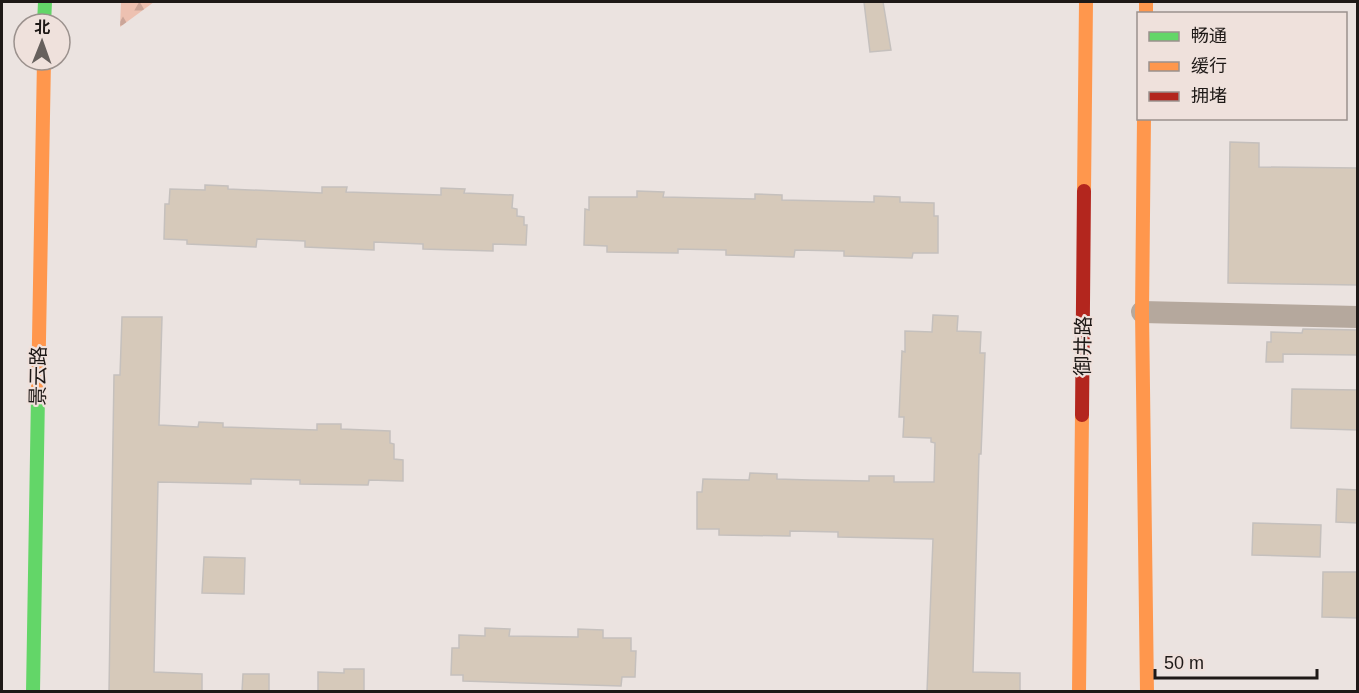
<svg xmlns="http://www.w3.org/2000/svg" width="1359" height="693" viewBox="0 0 1359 693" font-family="Helvetica,'Noto Sans SC',sans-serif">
<defs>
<pattern id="forest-firs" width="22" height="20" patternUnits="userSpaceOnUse" patternTransform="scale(1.5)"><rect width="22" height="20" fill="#edc1b1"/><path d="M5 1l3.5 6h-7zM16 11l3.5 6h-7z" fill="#cba598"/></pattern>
</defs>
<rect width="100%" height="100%" fill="#ebe3e0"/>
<!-- forest -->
<path fill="url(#forest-firs)" d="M121,2H154L120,27Z"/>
<!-- building -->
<path fill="#d6c9ba" stroke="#c5c0bd" stroke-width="1.5" d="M864,2H883L891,50L870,52Z
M1230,142L1259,143V167L1358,168V285L1228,283Z
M205,185L228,186V189L322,193V187H347L346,192L441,195V188L465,189L464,193L513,195L512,208L517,209V216L524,217V225H527L526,245L493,244V251L423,249V244L374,242V250L305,247V241L257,239L256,247L187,244V240L164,239L165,204H169L170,189L205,190Z
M637,191L664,192L663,197L755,199V194L782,195V200L874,202V196L900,197V202L934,203V216H938V253H913L912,258L844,256V251L795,250L794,257L726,255V250L678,249V253L607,252V246L584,245L585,209L589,210V197H637Z
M933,315L958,316L957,331L981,332L980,353H985L981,454H979L973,672L1020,673V692H927L933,539L838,537V532L790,531V536L719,535V529H697V492H702L703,479L749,480L750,473L777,474V479L810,480L869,481V476H894V482H934L935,443L931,442V438L903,437L904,417H899L902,351L905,352V331L932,332Z
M122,317H162L159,425L198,427L199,422L223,423V427L317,430V424H341V429L390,431V443L394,444V459L403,460V481L369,480L368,485L300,484V480L251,479V484L158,482L154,672L202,674V692H109L114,375H120Z
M1303,329L1358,330V355L1283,354V362H1266L1267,342H1271V332L1302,333Z
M1292,389L1358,390V430L1291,428Z
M1337,489L1358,490V523L1336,522Z
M1253,523L1321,525L1320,557L1252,555Z
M204,557L245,558L244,594L202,593Z
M1323,572H1358V618L1322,617Z
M485,628L510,629L509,636L578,637V629L603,630V638H631V651H636L635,677H622L621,686L463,681V675H451L452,648H459V635L485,636Z
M344,669H364V692H318V672L344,673Z
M243,674H269V692H242Z"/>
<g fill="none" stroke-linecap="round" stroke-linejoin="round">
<!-- street -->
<path stroke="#b5a89d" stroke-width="22" d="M1142,312L1358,317"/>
<!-- fast -->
<path stroke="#63d668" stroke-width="14" d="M44,24L45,2
M33,692L38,395"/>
<!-- slow -->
<path stroke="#ff974d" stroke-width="14" d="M1146,2V14
M1144,118L1142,312L1147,692
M1084,191L1086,2
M38,395L44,60
M1079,692L1082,415"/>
<!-- jam -->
<path stroke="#b3261e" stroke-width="14" d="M1082,415L1084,191"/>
</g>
<g text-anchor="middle" stroke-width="4.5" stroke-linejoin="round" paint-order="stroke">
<!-- street labels -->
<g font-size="20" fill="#1e1917" stroke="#efe1dc">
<text transform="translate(1083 346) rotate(-89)" y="7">御井路</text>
<text transform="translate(38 376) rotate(-89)" y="7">景云路</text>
</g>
</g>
<!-- border -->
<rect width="1359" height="693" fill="none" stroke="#1e1917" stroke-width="6"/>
<!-- legend -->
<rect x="1137" y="12" width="210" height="108" fill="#efe1dc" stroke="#9b918d" stroke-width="1.5"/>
<rect x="1149" y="32" width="30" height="9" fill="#63d668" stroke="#9b918d" stroke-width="1.5"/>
<text x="1191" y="42" font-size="18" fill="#1e1917">畅通</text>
<rect x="1149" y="62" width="30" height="9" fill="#ff974d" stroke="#9b918d" stroke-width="1.5"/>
<text x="1191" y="72" font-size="18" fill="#1e1917">缓行</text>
<rect x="1149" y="92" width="30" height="9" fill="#b3261e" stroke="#9b918d" stroke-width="1.5"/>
<text x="1191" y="102" font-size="18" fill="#1e1917">拥堵</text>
<!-- north arrow -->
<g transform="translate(42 42) rotate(1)"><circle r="28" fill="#efe1dc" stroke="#9b918d" stroke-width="1.5"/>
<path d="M0-4.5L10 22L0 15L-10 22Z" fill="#66605d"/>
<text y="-9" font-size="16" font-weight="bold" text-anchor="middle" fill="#1e1917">北</text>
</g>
<!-- scale -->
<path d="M1155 669v9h162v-9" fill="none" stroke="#1e1917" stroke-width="3"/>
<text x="1164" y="669" font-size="18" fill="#1e1917" stroke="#efe1dc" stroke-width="4.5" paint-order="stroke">50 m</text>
</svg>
